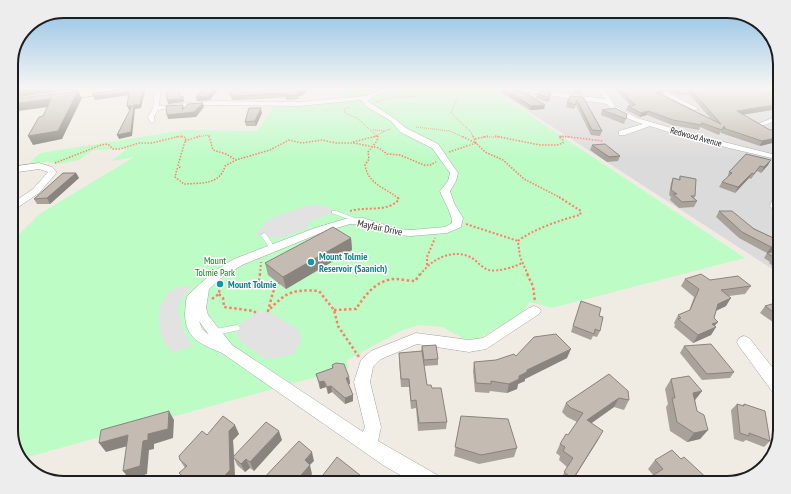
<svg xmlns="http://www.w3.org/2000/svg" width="791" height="494" viewBox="0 0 791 494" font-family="'PT Sans Narrow',sans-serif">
<rect width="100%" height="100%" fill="#f0ece4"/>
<!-- residential -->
<path fill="#dcdbdb" d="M492,88H780V274Z"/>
<!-- park -->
<path fill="#befcc6" d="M339,88H489L745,258L552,308L530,302L523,312L477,340L464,339L442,327L419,325L403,330L347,360L349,368L21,459L18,456L11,433V242L41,213L134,157L111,161L127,149L93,150L79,160L59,164L48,162L29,163L40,153L185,130L257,131L274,106L326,104L348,101L347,97Z"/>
<!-- parking -->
<path fill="#e2e2e2" d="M318,205L338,211L309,222L308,228L280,238L256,235L258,231L269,219L307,206Z
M193,285L181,300L178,309L183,330L192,345L174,353L165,344L161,334L159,322L160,307L168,293L177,288Z
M268,311L299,330L301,342L293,354L273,359H266L243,344L237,337L236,329L241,323L256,313Z"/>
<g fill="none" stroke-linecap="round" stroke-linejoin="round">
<!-- lane casing -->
<g stroke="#a5a5a5" stroke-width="0.5">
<path id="lane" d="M332,211H336L360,220L361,221L358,223L356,222L332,213Z
M264,233L266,234L275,248L274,249L272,250L270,249L261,235Z
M237,325L239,326L240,328L239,330L216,335L214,334L213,332L214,330L216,329Z"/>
</g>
<!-- street casing -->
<g stroke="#a5a5a5" stroke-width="1">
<path id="street" d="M155,88H161L159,106L208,101L299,102L366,96L388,88H399L373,96L368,101L395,119L406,128L438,144L458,173L456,181L450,191L454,203L463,218L461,227L447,233L411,236L397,235L362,224H350L323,232L242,265L221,278L209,289L206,308L208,315L232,345L363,432L365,427L354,382L361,360L371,351L416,333L469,340L483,338L529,308L534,306L539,308L541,311L539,314L486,349L469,352L417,344L381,359L373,367L370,382L381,427L378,441L439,476L441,483H414L383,465L222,353C201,344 185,339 185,313C186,307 185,301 188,295L213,272L234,259L315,228L345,219L363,218L398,229L411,230L445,227L452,223C453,215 443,200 440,191L448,181L450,173L432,148L400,132L391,121L367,107L361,100L299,106L208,105L158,110L154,117L155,121L152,123L150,122L148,117L153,108ZM199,321L209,335L202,329Z
M519,88L605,99L597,88H603L615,106L637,118L692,134L780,156V160L687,138L650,126L625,135H619V131L643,124C631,120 614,114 607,104L522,91Z
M651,88H659L699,109L694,110Z
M780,115V119L762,126L758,124Z
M39,163L52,167L57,172L39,193L11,212V204L33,189L48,172L39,169L11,173V167Z
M780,192V215L777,214L770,206L774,196Z
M744,336L749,338L780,377V396L774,394L739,346L737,342L739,338Z"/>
</g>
<!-- secondary casing -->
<g stroke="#687a00" stroke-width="1">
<path id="secondary" d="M106,88H134L130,91L60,100L56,97L60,94Z"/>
</g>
<!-- path-far3 -->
<path stroke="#ff7c65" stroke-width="1" stroke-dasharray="1 1" stroke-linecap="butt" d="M455,88L458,97L451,113L471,132L473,137
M431,90L442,88
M376,102L388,98L416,96L431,90L429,88
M349,107L344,109L345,113L357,118L378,137
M416,127L450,131L463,137
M373,130L384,131
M176,137H184
M197,137L209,135L210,137
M373,137C380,135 384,130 391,129
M483,137H502
M559,137H571"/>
<!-- path-far2 -->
<path stroke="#ff7c65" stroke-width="1.5" stroke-dasharray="1.5 1.5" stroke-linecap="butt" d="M181,136L186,138L178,165L180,167L177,169L175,177L184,184C201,183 220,185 225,166L236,160
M209,136L213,150L226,154L236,160L270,150L289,140L302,143L322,140L336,143H354L379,148L387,154L400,155L424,165H430L436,162
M378,136L377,141L368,152L369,159L365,165C368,184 384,187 398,198
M473,136L476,143L485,152L503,160L524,179L561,198
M495,136L540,145H557L563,143V140L559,137L561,136
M562,136L603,141
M475,139L488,136
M185,141L200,136
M353,142L377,136
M449,152L476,143L461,136
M55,163L101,145L108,144L113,149H120L139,143H152L180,136"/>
<!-- path-far1 -->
<path stroke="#ff7c65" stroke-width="2" stroke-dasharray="2 2" stroke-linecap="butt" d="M350,211C365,206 389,213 399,199L397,197
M466,224L518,241
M427,265V257L435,238
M260,275L261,262
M420,275C430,261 449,249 468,256C476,259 481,268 489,270C498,272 515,267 522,263
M528,275L520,257L518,241C531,230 563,219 580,215L581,211L559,197"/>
<!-- path -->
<path stroke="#ff7c65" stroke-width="2.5" stroke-dasharray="2.5 2.5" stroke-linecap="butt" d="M527,274L533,286L535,302
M259,281L260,274
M280,282L273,292L268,311C286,292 293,289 319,291L334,310L338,326L359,357
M219,294L223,298L224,307L254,311L256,313
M212,299L219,294L220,285
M334,310L356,309C365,295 377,279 396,279C402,279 409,281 415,281L420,274"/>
<!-- lane -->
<use href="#lane" fill="#fff" fill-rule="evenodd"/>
<!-- street -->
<use href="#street" fill="#fff" fill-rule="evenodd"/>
<!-- secondary -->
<use href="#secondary" fill="#f6fdb5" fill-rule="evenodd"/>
</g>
<!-- wall -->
<path fill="#a9a29a" d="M198,88H219L210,100L197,101L202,94Z
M228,88H309L303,95L299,96V99L286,100V97L241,100H232Z
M502,88L544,109L530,110L501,92Z
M542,88H555L554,91L542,89Z
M574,88H583L581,94L573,93Z
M614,88H658L664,91L663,96L711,119L690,95H676L663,88H756L780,98V110L778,109L742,115L770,130L780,129V141L760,146L721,133V131L719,135L700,127L699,130L672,125L647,115L640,117L626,110L628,106H631Z
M760,88H780V96Z
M551,93L550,97L548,102L536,98L537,94Z
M583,97L602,131L600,136L591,135L576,105L574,109L566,107L567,102Z
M602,110L627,114L624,124L601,115Z
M262,113L256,126H246L245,122Z
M592,145L620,156L618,161L607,162L590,150Z
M746,154L768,165L761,173L757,171L751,179L749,178L735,193L719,187L722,182L727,178L729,172Z
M76,173L79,178L50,204H37L34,199Z
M680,176L695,196L694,198L697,201L694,207L679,208L670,200L671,197L669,195L671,183L673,178L679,179Z
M719,211L780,241V248L779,249L767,253L739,238L716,217Z
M351,238L352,250L286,289L268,275L265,263Z
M780,250V271L769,263L770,262L764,258L767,253Z
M685,279L710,280L751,286L745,294L729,296L726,306L716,311L714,318L715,326L716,327L711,335L693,343L674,327L675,325L674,323L678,315L689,311L694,297L681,286Z
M581,301L599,316L600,331L597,337L593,336L591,340L571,332Z
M780,303V327L760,313L765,306Z
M422,346L438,359V365L424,366L427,385L432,388L447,422L446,429L418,431L416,408L411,409L409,387H401L399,361V353L421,351Z
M684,346L734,372L730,378L702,380L680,353Z
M516,356L567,358L525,379V381L518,384L517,389L507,393L490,391L489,393L475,392L473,371L474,362L496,360Z
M332,365L349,377L350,384H348L353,395V401L345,404L332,392L328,394L326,387L320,389L316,374L332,368Z
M609,374L629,400L624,410L614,407L591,423L598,440L571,483H562L560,481L567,467L559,460L560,456L556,453L560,444L568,435L577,422L567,417L562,412L566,403Z
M671,379L702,391L695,400L697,411L708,430L700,439L687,442L670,431L666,407L668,404L665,389Z
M737,404L742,406L744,404L770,441L764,447L746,440L743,442L734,439L731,410Z
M461,416L517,448L514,457L479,464L454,456Z
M239,434L233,440L234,456L282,440L254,471L250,468L245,472L237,465L234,458L235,479L231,483H186L185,482L179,473L185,468L180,460L207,435Z
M681,459L712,483H647L653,475L648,469L655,460Z"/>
<!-- shaded-wall -->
<path fill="#89847d" d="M25,88H85L11,98V90Z
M144,88H146L141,108L135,109L132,136L119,139L117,135Z
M178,88L180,99L183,96L184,102L168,104L167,100Z
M216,88H219L210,100L197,101L196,97Z
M305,88H309L303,95L299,96V99L298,92Z
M78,91L82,98L62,139L33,145L28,136Z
M129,92L131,95L95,100L93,96Z
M551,93L550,97L548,102V97Z
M51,99L55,106L11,112V104Z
M203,103L204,107L196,117L168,119L167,115L182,110L183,105L184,109Z
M780,104L778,109L734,116L737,111Z
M545,105L544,109L530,110L531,106Z
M127,106H132L133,109L129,110Z
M261,108L262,113L256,126L255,121Z
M648,111L647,115L640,117L641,113Z
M11,133L15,140L16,147L11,148Z
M780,137V141L760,146L762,141Z
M771,160L768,165L761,173L764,167Z
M76,173L79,178L50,204L47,198Z
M752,173L749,178L735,193L738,187Z
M351,238L352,250L286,289L283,277Z
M780,244V248L779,249L767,253L771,247Z
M731,298L726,306L713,312L718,304Z
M718,322L713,328L716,327L711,335L693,343L698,335L712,324Z
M571,349L567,358L525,379V381L518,384L517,389L507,393L509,384L519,376L527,370Z
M349,377L350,384L347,385L346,378Z
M324,381L326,387L320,389L319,382Z
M331,386L332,392L328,394L327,387Z
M702,391L695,400L686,402L693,393Z
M353,395V401L345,404V398Z
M619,398L614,407L582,430L587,420Z
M169,411L174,420L173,438L154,444V449L149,450L147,474L130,480L123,471L148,434Z
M235,425L239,434L233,440L235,479L231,483H219V482L229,431Z
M708,430L700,439L687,442L694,433Z
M279,431L282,440L254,471L250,462Z
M603,431L598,440L571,483L573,479Z
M128,435L135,444L106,452L99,443Z
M312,452L314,461L310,465L312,474L305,483H294L305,460Z
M246,459L250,468L245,472L241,464Z
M206,477L210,483H201Z"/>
<!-- building -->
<path fill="#c4bcb3" stroke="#89847d" d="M11,88H25L11,90Z
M129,88H144L140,105H134L131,132L117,135L132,106H127L129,92L93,96V93L129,89Z
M167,88H178L180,97L183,96V99L167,100Z
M200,88H216L209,96L196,97L198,94L203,93Z
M228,88H305L303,91L298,92V95L286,96V93L241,96H231Z
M502,88H510L525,93L545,105L531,106Z
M574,88H583L582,90L574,89Z
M619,88H658L664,91L655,92L721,124L691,90L677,91L672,88H756L780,98V104L737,111L770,130L780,129V137L762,141L723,128H725L724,126L722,130L702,123L701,125L673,120L648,111L641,113L628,106L635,105Z
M772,88H780V91Z
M78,91L58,131L28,136L39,117L43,116L51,99L11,104V99Z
M539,91L551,93L548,97L537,94Z
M570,96L583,97L602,131L592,130L577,100L575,105L567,102Z
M203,103L194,112L167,115L166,106L183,105L182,110L188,104Z
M249,108H261L255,121L245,122Z
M615,108L627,114L626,119L602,110Z
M605,144L620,156L609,157L592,145Z
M746,154L771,160L764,167L760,166L754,174L752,173L738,187L722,182L732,173L729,172Z
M63,173H76L47,198L34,199Z
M680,176L696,179L695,196H691L697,201L682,202L673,194H677L671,190L673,178L680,180Z
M719,211H732L754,229L780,241V244L771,247L742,232Z
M333,227L351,238L283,277L265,263Z
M780,250V263L773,258H775L767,253Z
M701,274L710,280L738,276L751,286L721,290L731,298L718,304L714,318L718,322L712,324L716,327L698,335L678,319L681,318L678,315L690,310L699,289L685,279Z
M581,301L601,308L599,316L603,317L600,331L595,329L594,334L573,326Z
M779,302L780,303V317L765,306Z
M556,334L571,349L527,370V372L519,376V379L509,384L491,381V384L476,383L474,362L496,360L514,354L516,356L534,337Z
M711,344L734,372L707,374L684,346Z
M436,345L438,359L424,360L422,346Z
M422,351L427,385H431L432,388H441L447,422L419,423L416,400L411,401L409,379H401L399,353Z
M336,363L344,364L349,377L346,378L353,395L345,398L331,386L327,387L324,381L319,382L316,374L333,368L332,365Z
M609,374L628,391L629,400L619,398L587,420L603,431L573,479L564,472L573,458L563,451L565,447L560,444L566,434L568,435L583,413L571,408L566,403Z
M689,376L702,391L693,393L697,411L704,415L708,430L694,433L677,422L672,398H675L671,379Z
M737,404L744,406V404L765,411L770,441L749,433V436L740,433Z
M169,411L168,429L148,434V440L143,441L140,466L123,471L128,435L99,443L101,430Z
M223,416L235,425L229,431L230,470L219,482H214L206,477L201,483H190L179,473L187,466L180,460L179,456L202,431L207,435Z
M461,416L508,419L517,448L481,455L455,447Z
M266,422L279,431L250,462L246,459L241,464L233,457Z
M299,441L312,452L305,460L310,465L294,483H259Z
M672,450L681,459L684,457L712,483H659L652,476L663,469L655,460Z
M337,457L370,483H321L326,477L323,475Z"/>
<!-- sky -->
<linearGradient id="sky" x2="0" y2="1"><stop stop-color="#8cbfe5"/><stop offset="0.56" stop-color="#f8f6f3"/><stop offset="1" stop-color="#f8f6f3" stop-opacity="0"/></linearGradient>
<rect width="791" height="158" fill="url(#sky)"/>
<!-- markers -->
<g fill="#0f9aa8" stroke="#fff" stroke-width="1.5">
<circle cx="311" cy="262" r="4"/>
<circle cx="220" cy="284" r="4"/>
</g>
<g text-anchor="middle" stroke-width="3" stroke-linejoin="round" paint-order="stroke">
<!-- far-street labels -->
<g font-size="9" fill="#1e1e1e" stroke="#fff">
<text transform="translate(696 137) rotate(15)" y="3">Redwood Avenue</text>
</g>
<!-- street labels -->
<g font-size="10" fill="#1e1e1e" stroke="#fff">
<text transform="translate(380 227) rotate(12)" y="4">Mayfair Drive</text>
</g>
<!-- culture labels -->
<g font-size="10" font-weight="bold" fill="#0d838f" stroke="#fff" text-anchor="start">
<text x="319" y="260">Mount Tolmie<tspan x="319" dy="12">Reservoir (Saanich)</tspan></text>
<text x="228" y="288">Mount Tolmie</text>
</g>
<!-- park labels -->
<g font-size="10" fill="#068216" stroke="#fff">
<text x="215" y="264">Mount<tspan x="215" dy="12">Tolmie Park</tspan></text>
</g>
</g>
<!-- crop -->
<path d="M0 0H791V494H0ZM64 18H727A46 46 0 0 1 773 64V430A46 46 0 0 1 727 476H64A46 46 0 0 1 18 430V64A46 46 0 0 1 64 18Z" fill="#ededed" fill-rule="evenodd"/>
<path fill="none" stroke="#1e1e1e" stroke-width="2" d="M64 18H727A46 46 0 0 1 773 64V430A46 46 0 0 1 727 476H64A46 46 0 0 1 18 430V64A46 46 0 0 1 64 18Z"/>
</svg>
